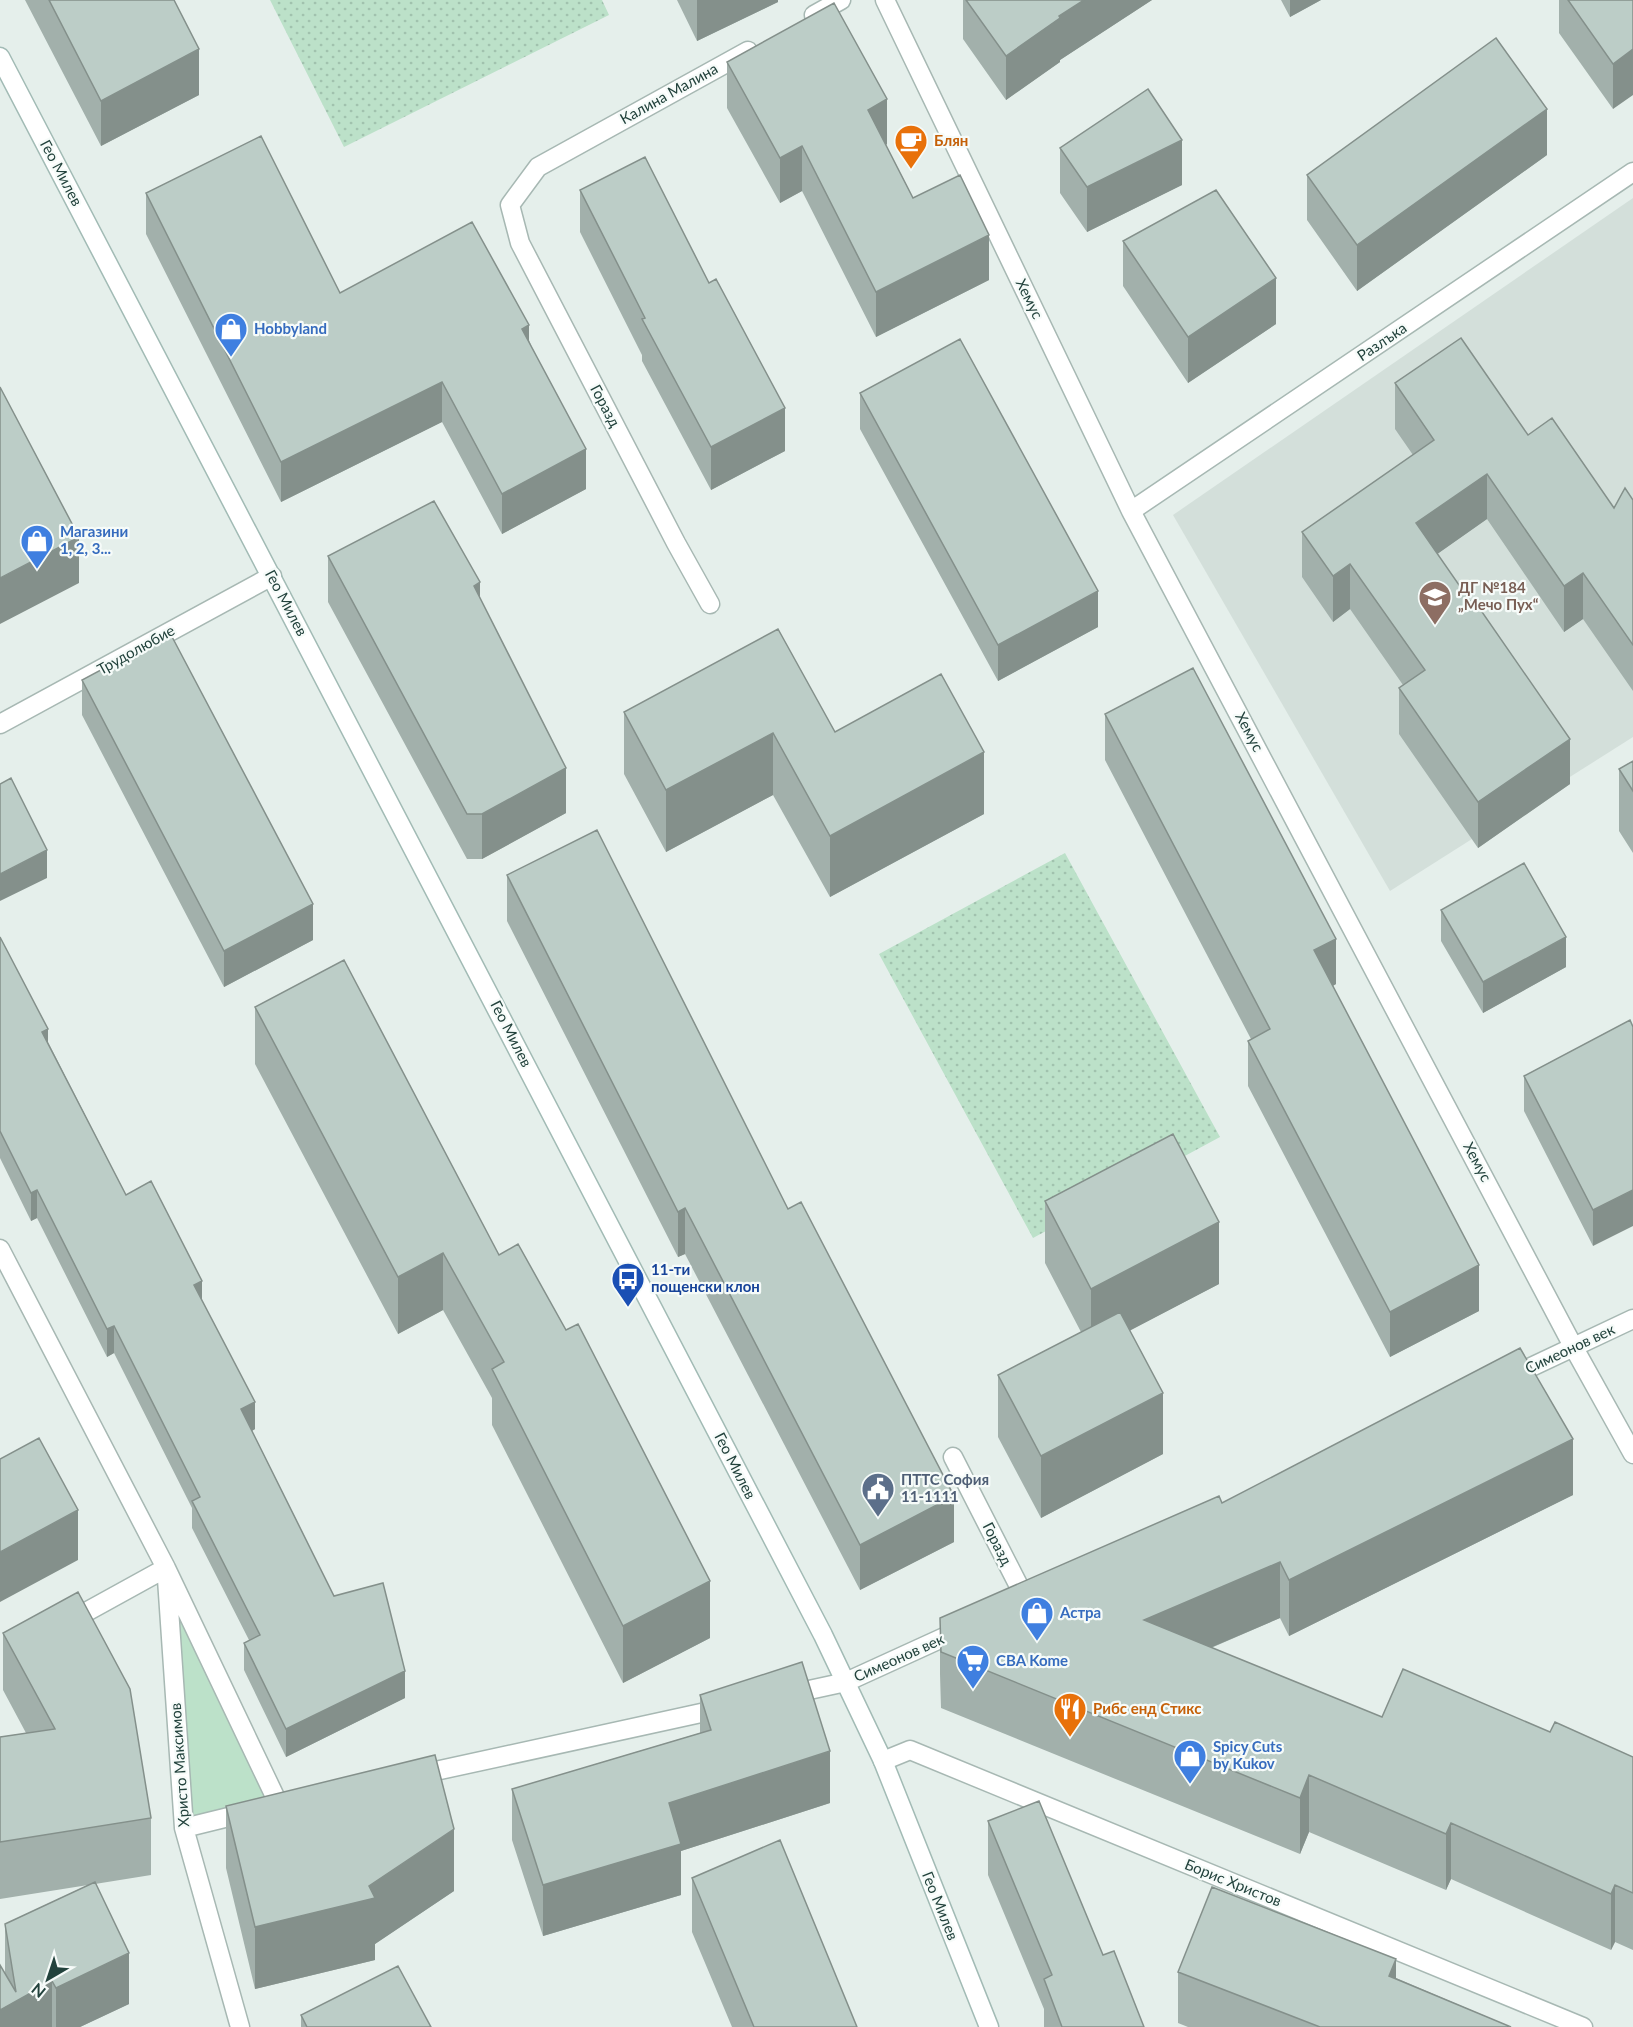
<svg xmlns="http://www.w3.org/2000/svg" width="1633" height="2027" viewBox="0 0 1633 2027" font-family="Lato,sans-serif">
<defs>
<pattern id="park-dots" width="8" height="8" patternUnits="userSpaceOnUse" patternTransform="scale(1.5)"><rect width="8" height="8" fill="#bce1c9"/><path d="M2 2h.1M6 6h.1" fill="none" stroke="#a1c2ae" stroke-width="1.8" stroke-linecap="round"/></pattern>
</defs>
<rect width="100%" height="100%" fill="#e5efeb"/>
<!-- built -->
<path fill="#d3dfda" d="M1633,198V737L1390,891L1173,515Z"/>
<!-- grass -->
<path fill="#bce1c9" d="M166,1568L279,1805L184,1828Z"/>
<!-- park -->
<path fill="url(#park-dots)" d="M270,0H602L609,15L344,147Z
M1065,853L1220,1137L1033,1238L879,954Z"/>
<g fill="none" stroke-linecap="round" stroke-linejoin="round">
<!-- street casing -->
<g stroke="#a7b8b3" stroke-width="21">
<path id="street" d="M885,0L1131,511L1574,1348L1633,1454
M814,15L841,0
M1131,511L1633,172
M710,604L676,543L520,243L510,205L538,167L748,51
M0,724L272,576
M0,1249L166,1568L279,1805
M1510,1377L1633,1319
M953,1457L1026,1600
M167,1579L184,1828L240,2027
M68,1622L166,1568
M786,1695L846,1682L962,1629
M883,1761L910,1750L1583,2027
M417,1775L724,1708
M184,1828L249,1812"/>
</g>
<!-- secondary casing -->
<g stroke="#a2bbb5" stroke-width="21">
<path id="secondary" d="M0,57L823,1635L883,1761L989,2027"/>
</g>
<!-- street -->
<use href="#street" stroke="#fff" stroke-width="18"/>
<!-- secondary -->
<use href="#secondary" stroke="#fff" stroke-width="18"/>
</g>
<!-- wall -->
<path fill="#a2b0ab" d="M25,0H174L199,95L101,146Z
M677,0H778V2L697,41Z
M963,0H1152L1060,60V62L1006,100L963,39Z
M1281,0H1321L1290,17Z
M1559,0H1633L1613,109L1559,33Z
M727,62L887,144L886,145L913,198L989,280L876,337L802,191L780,203L727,108Z
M1060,148L1182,185L1087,232L1060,193Z
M1547,155L1357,291L1307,220V175Z
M580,190L785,451L711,490L642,361V355L580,232Z
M146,193L340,293L529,340L586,489L502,534L442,422L281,502L146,234Z
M1123,241L1276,324L1188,383L1123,286Z
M1395,383L1528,435L1614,508L1633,500V691L1583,619L1564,632L1487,519L1437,554L1570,784L1478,848L1399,734V688L1403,685L1350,609L1333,622L1302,577V532L1413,455L1395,429Z
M860,393L1098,627L998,681L860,429Z
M328,556L480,598L566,813L482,859H467L328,602Z
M82,680L313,940L224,987L82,715Z
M624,712L835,732L984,814L830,897L773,795L666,852L624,774Z
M1105,714L1336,984L1333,986L1479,1311L1390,1357L1248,1086V1041L1251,1039L1105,760Z
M1633,761V853L1619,831V769Z
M507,875L954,1542L860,1590L685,1254L678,1257L507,921Z
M1441,910L1566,967L1483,1013L1441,941Z
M0,937L48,1042L126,1195L202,1302L255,1429L252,1431L334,1596L405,1698L286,1757L244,1670V1643L249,1640L192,1528V1508L114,1353L107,1357L37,1218L31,1221L0,1158Z
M255,1007L499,1255L710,1638L623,1683L492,1425V1398L443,1310L398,1334L255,1064Z
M1630,1020L1593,1246L1524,1111V1076Z
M1045,1201L1219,1284L1130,1330L1163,1454L1041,1518L998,1437V1375L1081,1332L1045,1263Z
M1573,1495L1289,1636L1280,1618L1211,1648L1382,1717L1550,1732L1633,1757V1950L1615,1942L1611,1950L1451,1879L1446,1890L1309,1832L1300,1854L941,1708L940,1674V1618L1222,1503Z
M3,1633L151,1818V1875L95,1884L129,2004L80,2027H0L5,1974V1924L88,1885L0,1899V1737L26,1733L3,1690Z
M700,1695L830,1803L681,1851V1895L543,1936L512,1840V1789L700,1733Z
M226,1806L454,1891L375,1944V1960L255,1989L226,1868Z
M988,1821L1144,2027H1044V2009L988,1875Z
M692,1878L857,2027H732L692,1932Z
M1178,1972L1396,1978L1511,2027H1188L1178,2023Z
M301,2015L431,2027H301Z"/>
<!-- shaded-wall -->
<path fill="#84908b" d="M697,0H778V2L697,41Z
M1084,0H1152L1060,60V62L1006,100V56L1059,16Z
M1290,0H1321L1290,17Z
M199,49V95L101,146V101Z
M1633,49V95L1613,109V64Z
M887,99V144L868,155V110Z
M1547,109V155L1357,291V245Z
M1182,140V185L1087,232V187Z
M802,146V191L780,203V158Z
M989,235V280L876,337V292Z
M1276,278V324L1188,383V337Z
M529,325V366L522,329Z
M442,382V422L281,502V462Z
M785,408V451L711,490V447Z
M586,449V489L502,534V494Z
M1487,474V519L1416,569V523Z
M79,537V583L0,624V578Z
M1350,564V609L1333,622V576Z
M1583,573V619L1564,632V586Z
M480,582V628L474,586Z
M1098,591V627L998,681V645Z
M773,733V795L666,852V790Z
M1570,739V784L1478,848V802Z
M984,752V814L830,897V836Z
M566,768V813L482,859V814Z
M47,850V878L0,901V874Z
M313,904V940L224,987V951Z
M1566,937V967L1483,1013V982Z
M1336,939V984L1314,996V950Z
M48,1029V1057L42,1032Z
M37,1190V1218L31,1221V1193Z
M1633,1190V1226L1593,1246V1210Z
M685,1208V1254L678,1257V1212Z
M1219,1222V1284L1091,1351V1289Z
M443,1253V1310L398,1334V1277Z
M1479,1265V1311L1390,1357V1312Z
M202,1281V1308L194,1285Z
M114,1326V1353L107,1357V1329Z
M1163,1393V1454L1041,1518V1456Z
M255,1402V1429L241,1437V1409Z
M1573,1439V1495L1289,1636V1580Z
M954,1496V1542L860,1590V1545Z
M78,1510V1560L0,1602V1552Z
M1280,1562V1618L1144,1676V1620Z
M710,1581V1638L623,1683V1626Z
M405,1671V1698L286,1757V1729Z
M830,1751V1803L681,1851V1895L543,1936V1885L669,1803Z
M1309,1775V1832L1300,1854V1798Z
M1451,1823V1879L1446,1890V1834Z
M454,1829V1891L375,1944V1960L255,1989V1927L369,1886Z
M1615,1885V1942L1611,1950V1894Z
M129,1953V2004L80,2027H56V1988Z
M1396,1959V2010L1389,1976Z
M52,1981V2027H0V2010Z"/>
<!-- building -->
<path fill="#bccdc7" stroke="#84908b" stroke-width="1.5" d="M49,0H174L199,49L101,101Z
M966,0H1084L1059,16L1060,18L1006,56Z
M1568,0H1633V49L1613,64Z
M834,3L887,99L868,110L913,198L960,175L989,235L876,292L802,146L780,158L727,62Z
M1496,38L1547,109L1357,245L1307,175Z
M1148,89L1182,140L1087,187L1060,148Z
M261,136L340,293L472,222L529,325L522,329L586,449L502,494L442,382L281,462L146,193Z
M645,157L709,283L716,279L785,408L711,447L642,319L645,318L580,190Z
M1216,190L1276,278L1188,337L1123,241Z
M1461,338L1528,435L1552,418L1614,508L1625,488L1633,500V645L1583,573L1564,586L1487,474L1416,523L1477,611L1480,609L1570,739L1478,802L1399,688L1425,670L1350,564L1333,576L1302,532L1434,440L1395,383Z
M960,339L1098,591L998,645L860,393Z
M0,387L79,537L0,578Z
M434,501L480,582L474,586L566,768L482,814H467L328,556Z
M778,629L835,732L941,674L984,752L830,836L773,733L666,790L624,712Z
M170,633L313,904L224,951L82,680Z
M1193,668L1336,939L1314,950L1479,1265L1390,1312L1248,1041L1270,1029L1105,714Z
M1633,761V791L1619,769Z
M11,778L47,850L0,874V784Z
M597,830L788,1209L801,1202L954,1496L860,1545L685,1208L678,1212L507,875Z
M1524,863L1566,937L1483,982L1441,910Z
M0,937L48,1029L42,1032L126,1195L151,1181L202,1281L194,1285L255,1402L241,1409L334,1596L383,1583L405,1671L286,1729L244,1643L260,1635L192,1501L200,1497L114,1326L107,1329L37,1190L31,1193L0,1131Z
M344,960L499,1255L518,1244L566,1330L578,1324L710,1581L623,1626L492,1369L504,1362L443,1253L398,1277L255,1007Z
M1630,1020L1633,1027V1190L1593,1210L1524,1076Z
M1173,1134L1219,1222L1091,1289L1045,1201Z
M1120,1312L1163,1393L1041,1456L998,1375Z
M1520,1348L1573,1439L1289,1580L1280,1562L1144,1620L1382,1717L1403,1669L1550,1732L1555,1722L1633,1757V1893L1615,1885L1611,1894L1451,1823L1446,1834L1309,1775L1300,1798L941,1652L940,1618L1219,1496L1222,1503Z
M39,1438L78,1510L0,1552V1459Z
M78,1592L130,1689L151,1818L0,1842V1737L55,1729L3,1633Z
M802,1662L830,1751L669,1803L681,1844L543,1885L512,1789L711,1730L700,1695Z
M435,1755L454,1829L369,1886L375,1898L255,1927L226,1806Z
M1039,1801L1103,1955L1114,1951L1144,2027H1062L1044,1979L1052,1975L988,1821Z
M780,1840L857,2027H754L692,1878Z
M95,1882L129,1953L56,1988L52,1981L0,2010V1965L16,1992L5,1924Z
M1212,1887L1396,1959L1389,1976L1511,2027H1320L1178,1972Z
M398,1966L431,2027H307L301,2015Z"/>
<!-- icons -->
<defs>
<g id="cafe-pin" transform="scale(1.725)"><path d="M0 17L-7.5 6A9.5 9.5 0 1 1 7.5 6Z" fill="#e8710a" stroke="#f6fbf9"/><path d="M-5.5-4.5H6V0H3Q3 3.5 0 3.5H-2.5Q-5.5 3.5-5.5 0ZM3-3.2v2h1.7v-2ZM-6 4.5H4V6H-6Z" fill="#fff"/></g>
<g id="shop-pin" transform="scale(1.725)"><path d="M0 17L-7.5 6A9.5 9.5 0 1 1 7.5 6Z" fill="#3f7fe0" stroke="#f6fbf9"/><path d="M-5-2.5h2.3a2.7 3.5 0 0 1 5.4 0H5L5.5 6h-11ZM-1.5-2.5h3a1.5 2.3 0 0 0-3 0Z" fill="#fff"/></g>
<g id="school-pin" transform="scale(1.725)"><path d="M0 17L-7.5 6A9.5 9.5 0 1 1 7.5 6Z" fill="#8d6e63" stroke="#f6fbf9"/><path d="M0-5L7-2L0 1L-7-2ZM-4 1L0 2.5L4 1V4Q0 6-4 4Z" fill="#fff"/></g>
<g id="bus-pin" transform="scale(1.725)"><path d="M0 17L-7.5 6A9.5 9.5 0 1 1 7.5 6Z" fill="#1a4fb4" stroke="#f6fbf9"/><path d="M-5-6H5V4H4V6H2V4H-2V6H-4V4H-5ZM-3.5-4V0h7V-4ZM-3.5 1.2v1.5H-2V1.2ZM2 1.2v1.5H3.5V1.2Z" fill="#fff"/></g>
<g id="civic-pin" transform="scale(1.725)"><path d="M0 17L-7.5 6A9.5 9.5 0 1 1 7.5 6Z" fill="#5c6f8a" stroke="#f6fbf9"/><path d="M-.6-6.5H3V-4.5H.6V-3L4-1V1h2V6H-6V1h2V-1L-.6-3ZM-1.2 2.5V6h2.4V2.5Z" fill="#fff"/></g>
<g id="supermarket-pin" transform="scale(1.725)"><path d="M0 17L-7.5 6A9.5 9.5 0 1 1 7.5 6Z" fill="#3f7fe0" stroke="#f6fbf9"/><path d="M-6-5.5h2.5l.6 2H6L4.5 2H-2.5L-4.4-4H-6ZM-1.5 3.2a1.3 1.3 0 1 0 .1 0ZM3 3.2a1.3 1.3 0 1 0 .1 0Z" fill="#fff"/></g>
<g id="restaurant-pin" transform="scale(1.725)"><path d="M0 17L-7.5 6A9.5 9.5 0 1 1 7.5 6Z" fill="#e8710a" stroke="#f6fbf9"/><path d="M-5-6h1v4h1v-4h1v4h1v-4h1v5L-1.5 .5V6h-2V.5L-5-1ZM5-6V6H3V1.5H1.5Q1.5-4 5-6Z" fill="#fff"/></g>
</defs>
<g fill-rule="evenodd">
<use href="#cafe-pin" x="911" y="141"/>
<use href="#shop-pin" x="231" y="329"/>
<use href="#shop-pin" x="37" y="541"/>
<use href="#school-pin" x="1435" y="597"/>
<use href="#bus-pin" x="628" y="1279"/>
<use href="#civic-pin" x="878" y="1489"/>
<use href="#shop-pin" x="1037" y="1613"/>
<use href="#supermarket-pin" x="973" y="1661"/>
<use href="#restaurant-pin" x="1070" y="1709"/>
<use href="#shop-pin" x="1190" y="1756"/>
</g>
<g text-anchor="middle" stroke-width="4.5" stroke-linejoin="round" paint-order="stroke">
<!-- street labels -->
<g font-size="15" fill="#22423c" stroke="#f6fbf9">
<text transform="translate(669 94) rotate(-29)" y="5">Калина Малина</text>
<text transform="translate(61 173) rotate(62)" y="5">Гео Милев</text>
<text transform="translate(1029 299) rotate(64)" y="5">Хемус</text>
<text transform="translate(1382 342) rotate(-34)" y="5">Разлъка</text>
<text transform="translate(605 406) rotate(62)" y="5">Горазд</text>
<text transform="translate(286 603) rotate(62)" y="5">Гео Милев</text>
<text transform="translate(136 650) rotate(-29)" y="5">Трудолюбие</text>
<text transform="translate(1249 732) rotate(62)" y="5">Хемус</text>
<text transform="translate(511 1034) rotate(63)" y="5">Гео Милев</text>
<text transform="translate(1477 1162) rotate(62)" y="5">Хемус</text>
<text transform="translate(1570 1349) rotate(-25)" y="5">Симеонов век</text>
<text transform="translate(735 1466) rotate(63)" y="5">Гео Милев</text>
<text transform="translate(997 1544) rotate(63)" y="5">Горазд</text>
<text transform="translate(899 1658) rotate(-24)" y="5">Симеонов век</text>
<text transform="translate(180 1765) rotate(-94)" y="5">Христо Максимов</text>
<text transform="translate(1233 1883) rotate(22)" y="5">Борис Христов</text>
<text transform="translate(940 1906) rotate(68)" y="5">Гео Милев</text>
</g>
<!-- food labels -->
<g font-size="15" font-weight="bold" fill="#c56008" stroke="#f6fbf9" text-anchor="start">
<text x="934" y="146">Блян</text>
<text x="1093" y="1714">Рибс енд Стикс</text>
</g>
<!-- shop labels -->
<g font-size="15" font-weight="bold" fill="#366cbe" stroke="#f6fbf9" text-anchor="start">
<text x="254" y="334">Hobbyland</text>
<text x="60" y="537">Магазини<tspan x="60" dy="17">1, 2, 3...</tspan></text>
<text x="1060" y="1618">Астра</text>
<text x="996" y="1666">CBA Kome</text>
<text x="1213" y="1752">Spicy Cuts<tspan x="1213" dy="17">by Kukov</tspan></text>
</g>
<!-- education labels -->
<g font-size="15" font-weight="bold" fill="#785e54" stroke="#f6fbf9" text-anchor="start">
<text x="1458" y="593">ДГ №184<tspan x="1458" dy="17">„Мечо Пух“</tspan></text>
</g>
<!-- transit labels -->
<g font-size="15" font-weight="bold" fill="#164399" stroke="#f6fbf9" text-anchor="start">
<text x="651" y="1275">11-ти<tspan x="651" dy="17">пощенски клон</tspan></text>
</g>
<!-- service labels -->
<g font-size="15" font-weight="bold" fill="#4e5e75" stroke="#f6fbf9" text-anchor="start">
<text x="901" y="1485">ПТТС София<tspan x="901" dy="17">11-1111</tspan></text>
</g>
</g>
<!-- north arrow -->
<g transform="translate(48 1979) rotate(219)" stroke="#f6fbf9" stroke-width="4.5" paint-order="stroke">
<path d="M0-4.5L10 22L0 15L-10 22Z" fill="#22423c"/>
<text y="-9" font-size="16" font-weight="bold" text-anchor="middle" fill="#22423c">N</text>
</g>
</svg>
